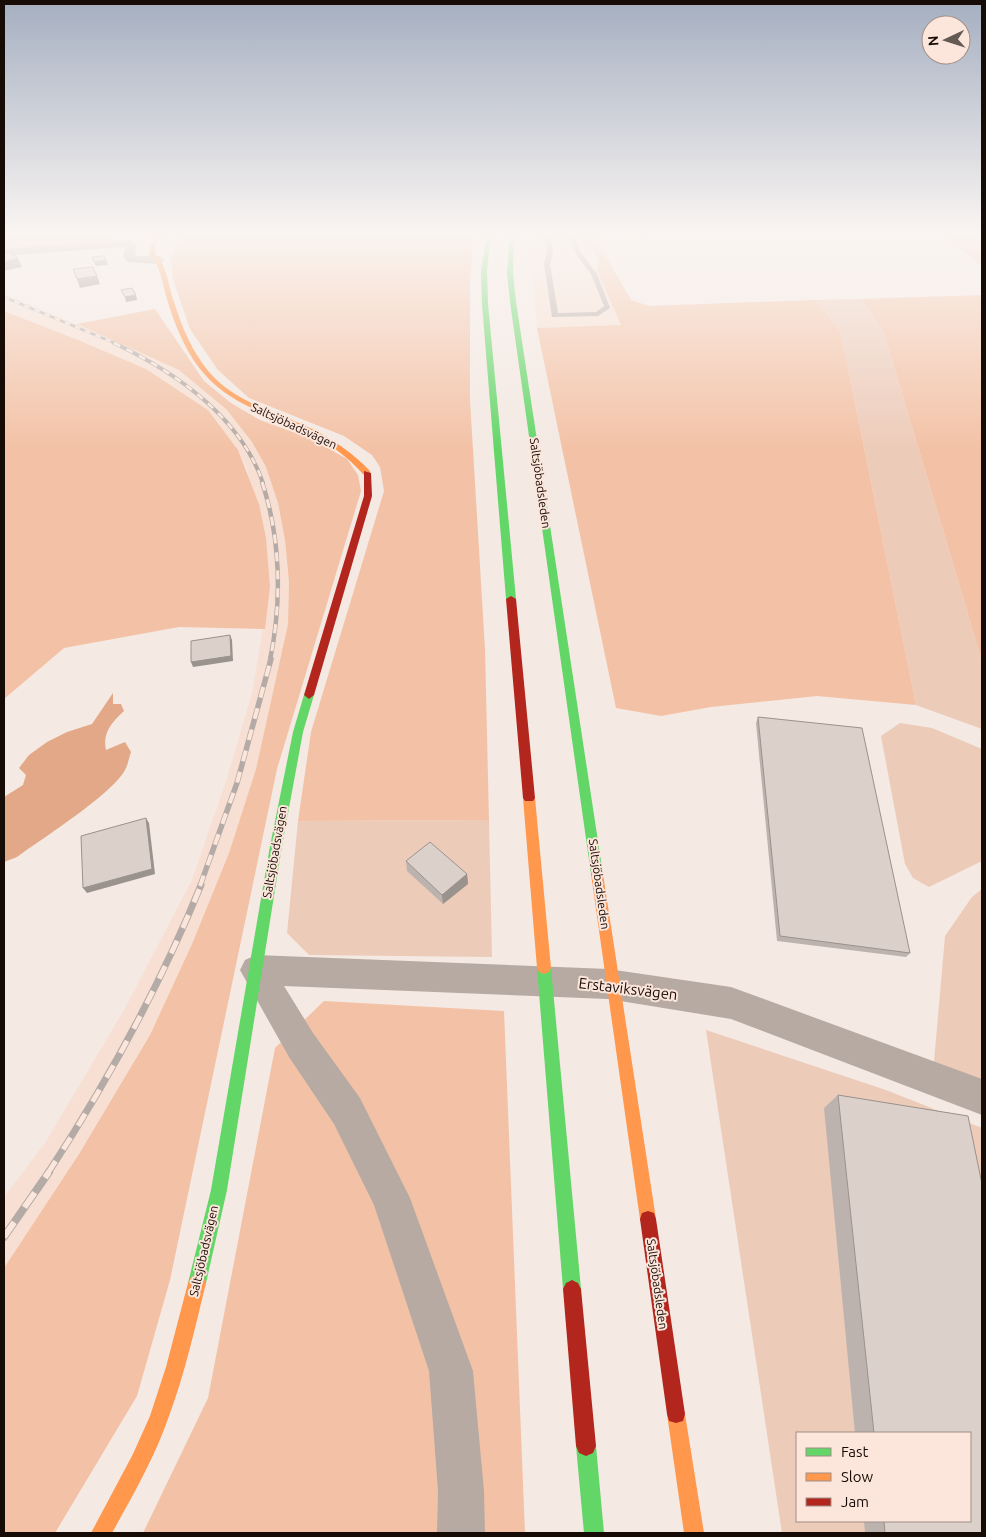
<svg xmlns="http://www.w3.org/2000/svg" width="986" height="1537" viewBox="0 0 986 1537" font-family="Ubuntu,sans-serif">
<rect width="100%" height="100%" fill="#f4e9e3"/>
<!-- built -->
<path fill="#f7e0d3" d="M531,234H584L599,261L597,271L621,325L537,328L529,244Z
M4,294L117,341L179,370L227,410L252,442L266,467L278,503L285,540L289,582L288,624L256,769L229,853L192,944L150,1035L79,1154L4,1268V1197L45,1143L125,1008L192,880L227,778L252,693L270,587L247,468L238,450L208,410L146,369L4,310Z"/>
<!-- green -->
<path fill="#edcbb9" fill-rule="evenodd" d="M861,299L884,333L982,661V729L916,705L841,333L816,300Z
M900,723L932,728L982,749V861L929,887L913,878L905,864L881,736Z
M489,820L492,957L309,955L287,933L298,821Z
M982,889V1080L934,1062L945,936L972,897Z
M706,1030L886,1090L982,1128V1533H782ZM797,1433H970V1521H797Z"/>
<!-- forest -->
<path fill="#f3c2a6" d="M4,234H100L120,242L4,252Z
M185,234H474L470,280V400L485,649L489,820L298,821L311,732L384,491L380,467L372,455L344,436L249,398L218,370L190,329L173,279L171,260L174,246Z
M584,234H593L595,237L631,300L649,306L816,300L841,333L916,705L817,696L711,707L661,716L616,708L537,328L621,325L597,271L599,261Z
M939,234H982V266Z
M982,295V661L884,333L861,299Z
M155,309L204,381L231,403L260,420L312,439L347,459L358,475L361,491L277,769L170,1280L137,1396L55,1533H4V1268L79,1154L150,1035L192,944L229,853L256,769L288,624L289,582L285,540L278,503L266,467L252,442L227,410L179,370L77,324Z
M4,311L78,340L146,369L208,410L238,450L259,504L266,538L270,587L265,629L179,627L64,648L4,699Z
M324,1001L504,1011L525,1533H143L208,1398L275,1048Z"/>
<!-- water -->
<path fill="#e2a887" d="M113,693V704H121L124,711C112,722 102,733 106,750L125,742L131,752C129,757 128,765 125,770C111,795 43,838 17,857L4,862V797L23,785L26,775L19,768L29,755L47,742L67,732L92,724Z"/>
<g fill="none" stroke-linecap="round" stroke-linejoin="round">
<!-- lane -->
<path fill="#b6aaa3" fill-rule="evenodd" d="M545,234H551L553,253L550,264L558,313L596,312L604,306L591,274L575,253L568,234H574L581,253L597,274L610,308L598,316L552,317L544,264L547,253Z
M614,234L648,236L645,238Z"/>
<!-- street -->
<path fill="#b6aaa3" fill-rule="evenodd" d="M128,240L132,241L137,247L135,256H159L165,260L159,264L128,262L123,257L125,247L4,256V249Z
M256,955L608,969L731,987L982,1079V1115L731,1019L608,999L284,986L313,1033L360,1098L410,1198L473,1371L484,1491L485,1533H437L438,1491L429,1371L374,1205L334,1124L289,1057L240,970L245,960Z"/>
<!-- fast -->
<path fill="#63d668" fill-rule="evenodd" d="M487,234H491L487,271L488,304L516,599L511,602L506,599L482,304L481,271Z
M510,234H514L513,273L516,302L603,874L601,878L597,879L593,878L591,874L510,302L507,273Z
M309,691L314,695L303,732L282,846L227,1190L206,1283L203,1289L197,1292L191,1289L188,1283L211,1190L270,846L293,732L304,695Z
M544,962L549,964L551,968L581,1289L578,1295L572,1298L566,1295L563,1289L537,968L539,964Z
M586,1436L593,1439L596,1446L604,1533H584L576,1446L579,1439Z"/>
<!-- slow -->
<path fill="#ff974d" fill-rule="evenodd" d="M161,234H165L155,244V254C167,264 168,286 174,302C182,327 192,352 210,373C236,403 277,412 312,429C334,440 353,453 370,471V475H364C347,456 329,443 306,432C272,415 234,406 207,377C187,356 175,326 167,299C162,283 161,266 149,254L151,244Z
M529,793L533,795L535,798L551,968L549,972L544,974L539,972L537,968L523,798L525,795Z
M597,869L601,870L603,874L656,1219L654,1225L648,1227L642,1225L640,1219L591,874L593,870Z
M197,1274L203,1277L206,1283C195,1328 185,1373 169,1416C155,1457 133,1495 112,1533H91L133,1454L150,1416L166,1367L188,1283L191,1277Z
M676,1405L683,1407L685,1414L704,1533H684L667,1414L669,1407Z"/>
<!-- jam -->
<path fill="#b3261e" fill-rule="evenodd" d="M364,471L371,473L372,496L314,695L309,699L304,695L364,496Z
M511,596L516,599L535,798L533,801H525L523,798L506,599Z
M648,1211L654,1213L656,1219L685,1414L683,1421L676,1423L669,1421L667,1414L640,1219L642,1213Z
M572,1280L578,1283L581,1289L596,1446L593,1453L586,1456L579,1453L576,1446L563,1289L566,1283Z"/>
<!-- rail-far5 casing -->
<g stroke="#b5aba6" stroke-width="2.5">
<path id="rail-far5" d="M4,297L117,344"/>
</g>
<!-- rail-far4 casing -->
<g stroke="#b5aba6" stroke-width="4">
<path id="rail-far4" d="M114,343C175,372 240,416 263,483"/>
</g>
<!-- rail-far3 casing -->
<g stroke="#b5aba6" stroke-width="4.5">
<path id="rail-far3" d="M262,482C281,539 282,602 270,660"/>
</g>
<!-- rail-far2 casing -->
<g stroke="#b5aba6" stroke-width="5.5">
<path id="rail-far2" d="M200,886L237,783L271,659"/>
</g>
<!-- rail-far1 casing -->
<g stroke="#b5aba6" stroke-width="7">
<path id="rail-far1" d="M48,1173C108,1081 160,986 201,885"/>
</g>
<!-- rail casing -->
<g stroke="#b5aba6" stroke-width="8">
<path id="rail" d="M4,1237L49,1172"/>
</g>
<!-- rail-far5 -->
<use href="#rail-far5" stroke="#fce6db" stroke-width="2" stroke-dasharray="5.5" stroke-linecap="butt"/>
<!-- rail-far4 -->
<use href="#rail-far4" stroke="#fce6db" stroke-width="2.5" stroke-dasharray="7" stroke-linecap="butt"/>
<!-- rail-far3 -->
<use href="#rail-far3" stroke="#fce6db" stroke-width="3" stroke-dasharray="9" stroke-linecap="butt"/>
<!-- rail-far2 -->
<use href="#rail-far2" stroke="#fce6db" stroke-width="4" stroke-dasharray="11" stroke-linecap="butt"/>
<!-- rail-far1 -->
<use href="#rail-far1" stroke="#fce6db" stroke-width="5" stroke-dasharray="14" stroke-linecap="butt"/>
<!-- rail -->
<use href="#rail" stroke="#fce6db" stroke-width="6" stroke-dasharray="18" stroke-linecap="butt"/>
</g>
<!-- wall -->
<path fill="#bdb3ae" d="M758,717L910,953L906,957L777,941L756,723Z
M406,861L467,874L468,884L443,904L407,871Z
M838,1095L968,1116L982,1184V1533H865L864,1521H970V1433H855L824,1108Z"/>
<!-- shaded-wall -->
<path fill="#9a928d" d="M18,258L22,267L4,271V262Z
M106,260L108,265L96,266L94,262Z
M97,276L100,284L80,288L77,279Z
M136,295L137,300L126,302L125,297Z
M230,635L232,640L233,661L193,667L191,662Z
M146,818L149,823L155,874L87,893L83,888Z
M467,874L468,884L443,904L442,895Z"/>
<!-- building -->
<path fill="#dcd0ca" stroke="#9a928d" d="M8,252L18,258L4,262V253Z
M104,256L106,260L94,262L92,257Z
M93,267L97,276L77,279L73,269Z
M132,288L136,295L125,297L121,290Z
M230,635L231,656L191,662V641Z
M758,717L862,728L910,953L780,936Z
M146,818L152,869L83,888L81,836Z
M430,842L467,874L442,895L406,861Z
M838,1095L968,1116L982,1184V1533H885L884,1521H970V1433H874Z"/>
<!-- sky -->
<linearGradient id="sky" x2="0" y2="1"><stop stop-color="#a5afc1"/><stop offset="0.52" stop-color="#faf5f2"/><stop offset="1" stop-color="#faf5f2" stop-opacity="0"/></linearGradient>
<rect width="986" height="449" fill="url(#sky)"/>
<g text-anchor="middle" stroke-width="4" stroke-linejoin="round" paint-order="stroke">
<!-- street labels -->
<g font-size="12" fill="#170b06" stroke="#fce6db">
<text transform="translate(294 426) rotate(25)" y="4">Saltsjöbadsvägen</text>
<text transform="translate(540 483) rotate(82)" y="4">Saltsjöbadsleden</text>
<text transform="translate(275 852) rotate(-80)" y="4">Saltsjöbadsvägen</text>
<text transform="translate(599 884) rotate(82)" y="4">Saltsjöbadsleden</text>
<text transform="translate(204 1251) rotate(-77)" y="4">Saltsjöbadsvägen</text>
<text transform="translate(657 1284) rotate(82)" y="4">Saltsjöbadsleden</text>
</g>
<!-- near-street labels -->
<g font-size="15" fill="#170b06" stroke="#fce6db">
<text transform="translate(628 989) rotate(7)" y="5">Erstaviksvägen</text>
</g>
</g>
<!-- border -->
<rect width="986" height="1537" fill="none" stroke="#170b06" stroke-width="10"/>
<!-- legend -->
<rect x="796" y="1432" width="175" height="90" fill="#fce6db" stroke="#a08e86"/>
<rect x="806" y="1448" width="25" height="8" fill="#63d668" stroke="#a08e86"/>
<text x="841" y="1457" font-size="15" fill="#170b06">Fast</text>
<rect x="806" y="1473" width="25" height="8" fill="#ff974d" stroke="#a08e86"/>
<text x="841" y="1482" font-size="15" fill="#170b06">Slow</text>
<rect x="806" y="1498" width="25" height="8" fill="#b3261e" stroke="#a08e86"/>
<text x="841" y="1507" font-size="15" fill="#170b06">Jam</text>
<!-- north arrow -->
<g transform="translate(946 40) rotate(266)"><circle r="24" fill="#fce6db" stroke="#a08e86"/>
<path d="M0-4L9 19L0 12L-9 19Z" fill="#645953"/>
<text y="-8" font-size="14" font-weight="bold" text-anchor="middle" fill="#170b06">N</text>
</g>
</svg>
